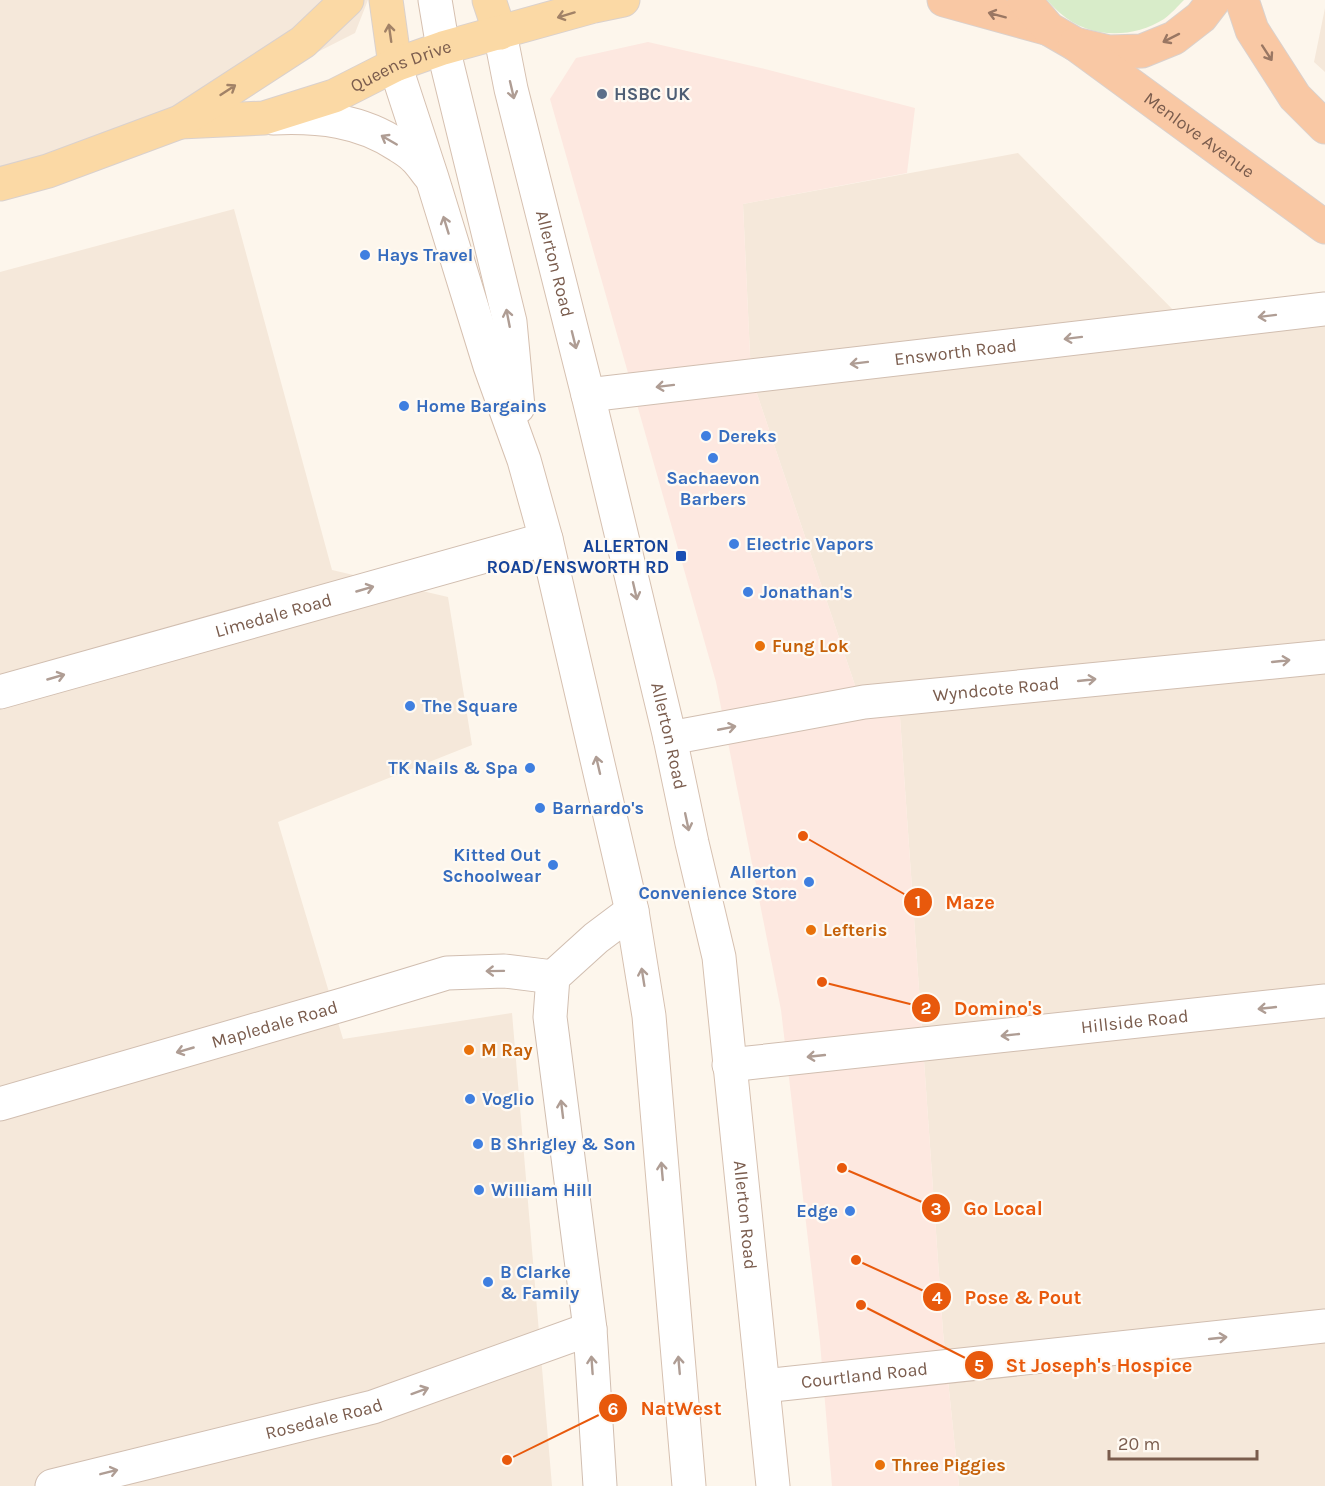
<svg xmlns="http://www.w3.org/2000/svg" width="1325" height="1486" viewBox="0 0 1325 1486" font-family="Karla,sans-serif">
<rect width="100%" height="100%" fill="#fdf6ec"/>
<!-- residential -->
<path fill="#f5e8da" d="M0,0H368L355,33L180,122L0,184Z
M1325,8V72L1314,62Z
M1018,153L1190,327L1325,303V1486H959L943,1332L900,717L864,712L751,376L743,204Z
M234,209L332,570L448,597L472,745L278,822L343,1039L512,1013L552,1486H0V272Z"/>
<!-- commercial -->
<path fill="#fde8e0" d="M648,42L765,69L915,108L907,173L743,204L751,376L864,712L900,717L943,1332L959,1486H832L820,1342L781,1010L716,682L550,99L576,58Z"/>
<!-- green -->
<path fill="#d8ecc9" d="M1047,0H1184C1178,6 1171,14 1164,19C1132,39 1089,39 1060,13C1055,9 1051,4 1047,0Z"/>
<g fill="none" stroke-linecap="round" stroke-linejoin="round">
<!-- minor casing -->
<g stroke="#d1beb0" stroke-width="35">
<g id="minor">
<path id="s1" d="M588,395L1325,309"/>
<path id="s2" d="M0,692L546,539"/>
<path id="s3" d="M670,738L864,702L1325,657"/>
<path id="s4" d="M729,1065L1325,1001"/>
<path id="s5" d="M0,1104L345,1004L447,973L504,971L553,977"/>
<path id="s6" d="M763,1386L1325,1326"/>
<path id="s7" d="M52,1486L373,1407L590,1329"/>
<path d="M600,1486L590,1329L550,1017L553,977L596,938L632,911"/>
</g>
</g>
<!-- secondary casing -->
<g stroke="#d6c0b0" stroke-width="35">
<g id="secondary">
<path d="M435,0L443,48L510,322L518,407"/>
<path id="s8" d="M500,33L511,89L588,395L670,738L692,843L719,957L773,1486"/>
<path d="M395,65L432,178L490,366L524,460L546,539L632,911L649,1016L689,1486"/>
<path d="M273,118C318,116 361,120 399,146C404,149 410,153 414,157C420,162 424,169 429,175"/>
</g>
</g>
<!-- primary casing -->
<g stroke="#dad1cd" stroke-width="35">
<g id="primary">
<path d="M386,0L395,65"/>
<path d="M489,0L500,33"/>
<path id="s9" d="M180,122L264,118L334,96L395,65L443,48L594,6L623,0"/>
<path d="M0,184L48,171L180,122L303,42L347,0"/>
</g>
</g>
<!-- trunk casing -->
<g stroke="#dad1cd" stroke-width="35">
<g id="trunk">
<path d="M944,0L1049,29"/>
<path d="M1024,0L1049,29L1075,44L1109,52L1142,51L1174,38L1201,17L1214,0"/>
<path d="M1242,0L1252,30L1295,97L1325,127"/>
<path id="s10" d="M1075,44L1325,227"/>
</g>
</g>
<!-- minor -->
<use href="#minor" stroke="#fff" stroke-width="33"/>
<!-- secondary -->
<use href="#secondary" stroke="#fff" stroke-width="33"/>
<!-- primary -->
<use href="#primary" stroke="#fbd9a5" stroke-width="33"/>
<!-- trunk -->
<use href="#trunk" stroke="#f9c8a4" stroke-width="33"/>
</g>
<!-- one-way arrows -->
<defs><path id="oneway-shaft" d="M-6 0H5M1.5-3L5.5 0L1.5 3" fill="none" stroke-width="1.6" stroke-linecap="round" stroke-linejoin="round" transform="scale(1.5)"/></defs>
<g stroke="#a18267">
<use href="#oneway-shaft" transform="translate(566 15) rotate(163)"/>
<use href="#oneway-shaft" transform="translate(390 33) rotate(-98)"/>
<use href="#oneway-shaft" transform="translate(228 90) rotate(-33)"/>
</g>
<g stroke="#9a7763">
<use href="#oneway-shaft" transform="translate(997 15) rotate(-165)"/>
<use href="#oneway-shaft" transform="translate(1171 38) rotate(153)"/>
<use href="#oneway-shaft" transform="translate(1267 53) rotate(57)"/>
</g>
<g stroke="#af9d94">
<use href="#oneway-shaft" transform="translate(512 90) rotate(77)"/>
<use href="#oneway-shaft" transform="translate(389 140) rotate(-150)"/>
<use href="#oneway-shaft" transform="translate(446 225) rotate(-107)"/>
<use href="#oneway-shaft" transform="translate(1267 316) rotate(173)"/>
<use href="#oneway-shaft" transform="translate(508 318) rotate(-101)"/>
<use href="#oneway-shaft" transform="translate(1073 338) rotate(173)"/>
<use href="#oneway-shaft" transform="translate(574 340) rotate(76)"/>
<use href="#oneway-shaft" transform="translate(859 363) rotate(173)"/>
<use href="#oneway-shaft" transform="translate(665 386) rotate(173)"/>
<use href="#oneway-shaft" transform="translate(365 589) rotate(-16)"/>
<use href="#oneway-shaft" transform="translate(635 591) rotate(77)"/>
<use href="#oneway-shaft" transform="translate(1281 661) rotate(-6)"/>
<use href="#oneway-shaft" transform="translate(56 677) rotate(-16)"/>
<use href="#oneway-shaft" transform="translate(1087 680) rotate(-6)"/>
<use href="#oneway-shaft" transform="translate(727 728) rotate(-11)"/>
<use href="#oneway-shaft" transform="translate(598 765) rotate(-103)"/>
<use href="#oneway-shaft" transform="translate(687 822) rotate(78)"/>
<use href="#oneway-shaft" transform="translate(495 971) rotate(179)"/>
<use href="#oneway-shaft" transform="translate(643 977) rotate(-99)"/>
<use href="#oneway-shaft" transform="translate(1267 1008) rotate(174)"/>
<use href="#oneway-shaft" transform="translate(1010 1035) rotate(174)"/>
<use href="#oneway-shaft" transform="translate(185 1050) rotate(164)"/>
<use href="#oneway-shaft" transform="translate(816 1056) rotate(174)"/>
<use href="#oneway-shaft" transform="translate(562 1109) rotate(-97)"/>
<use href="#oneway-shaft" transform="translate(662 1171) rotate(-95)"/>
<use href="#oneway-shaft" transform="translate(1218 1338) rotate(-6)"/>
<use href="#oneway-shaft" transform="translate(592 1365) rotate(-94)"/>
<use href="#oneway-shaft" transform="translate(679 1365) rotate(-95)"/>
<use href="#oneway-shaft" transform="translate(420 1391) rotate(-20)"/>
<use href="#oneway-shaft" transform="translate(109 1472) rotate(-14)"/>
</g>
<!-- markers -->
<circle fill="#5c6f8a" stroke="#fffaf3" stroke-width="2" cx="602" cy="94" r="6"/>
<g fill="#3f7fe0" stroke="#fffaf3" stroke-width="2">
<circle cx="365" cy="255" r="6"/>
<circle cx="404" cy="406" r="6"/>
<circle cx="706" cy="436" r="6"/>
<circle cx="713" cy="458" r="6"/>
<circle cx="734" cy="544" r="6"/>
<circle cx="748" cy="592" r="6"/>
<circle cx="410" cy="706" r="6"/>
<circle cx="530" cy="768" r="6"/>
<circle cx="540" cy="808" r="6"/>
<circle cx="553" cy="865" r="6"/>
<circle cx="809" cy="882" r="6"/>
<circle cx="470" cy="1099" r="6"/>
<circle cx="478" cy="1144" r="6"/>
<circle cx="479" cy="1190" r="6"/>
<circle cx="850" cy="1211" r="6"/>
<circle cx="488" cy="1282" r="6"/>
</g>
<rect fill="#1a4fb4" stroke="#fffaf3" stroke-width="2" x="675" y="550" width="12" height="12" rx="3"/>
<g fill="#e8710a" stroke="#fffaf3" stroke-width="2">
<circle cx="760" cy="646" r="6"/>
<circle cx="811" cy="930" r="6"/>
<circle cx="469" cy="1050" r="6"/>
<circle cx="880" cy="1465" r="6"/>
</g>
<g text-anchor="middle" stroke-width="4.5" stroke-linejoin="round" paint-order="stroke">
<!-- street labels -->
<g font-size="18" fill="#7a5c4d" stroke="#fffaf3">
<text dy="6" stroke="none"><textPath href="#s9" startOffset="231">Queens Drive</textPath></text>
<text dy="6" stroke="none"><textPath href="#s10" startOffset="154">Menlove Avenue</textPath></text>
<text dy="6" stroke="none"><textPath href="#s8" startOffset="237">Allerton Road</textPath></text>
<text dy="6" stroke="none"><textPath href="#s1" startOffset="370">Ensworth Road</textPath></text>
<text dy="6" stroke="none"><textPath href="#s2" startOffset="284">Limedale Road</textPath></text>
<text dy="6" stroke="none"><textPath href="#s3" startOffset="330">Wyndcote Road</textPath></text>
<text dy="6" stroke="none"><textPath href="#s8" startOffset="723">Allerton Road</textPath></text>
<text dy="6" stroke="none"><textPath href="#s4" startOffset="408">Hillside Road</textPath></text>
<text dy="6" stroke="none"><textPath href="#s5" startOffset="286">Mapledale Road</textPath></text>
<text dy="6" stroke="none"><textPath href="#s8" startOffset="1209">Allerton Road</textPath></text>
<text dy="6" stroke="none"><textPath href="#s6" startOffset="102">Courtland Road</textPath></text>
<text dy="6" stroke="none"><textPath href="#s7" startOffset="280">Rosedale Road</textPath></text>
</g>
<!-- service labels -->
<g font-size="18" font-weight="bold" fill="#4e5e75" stroke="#fffaf3" text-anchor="start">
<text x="614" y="100">HSBC UK</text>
</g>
<!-- shop labels -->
<g font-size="18" font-weight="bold" fill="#366cbe" stroke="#fffaf3" text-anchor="start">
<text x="377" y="261">Hays Travel</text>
<text x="416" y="412">Home Bargains</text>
<text x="718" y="442">Dereks</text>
<text x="713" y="484" text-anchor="middle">Sachaevon<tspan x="713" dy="21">Barbers</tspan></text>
<text x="746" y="550">Electric Vapors</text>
<text x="760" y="598">Jonathan's</text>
<text x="422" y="712">The Square</text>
<text x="518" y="774" text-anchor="end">TK Nails &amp; Spa</text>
<text x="552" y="814">Barnardo's</text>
<text x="541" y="861" text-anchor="end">Kitted Out<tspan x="541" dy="21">Schoolwear</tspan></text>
<text x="797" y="878" text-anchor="end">Allerton<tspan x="797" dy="21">Convenience Store</tspan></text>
<text x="482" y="1105">Voglio</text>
<text x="490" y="1150">B Shrigley &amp; Son</text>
<text x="491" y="1196">William Hill</text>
<text x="838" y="1217" text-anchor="end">Edge</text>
<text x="500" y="1278">B Clarke<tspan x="500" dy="21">&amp; Family</tspan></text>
</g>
<!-- transit labels -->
<g font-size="18" font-weight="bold" fill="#164399" stroke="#fffaf3" text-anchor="end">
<text x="669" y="552">ALLERTON<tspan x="669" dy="21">ROAD/ENSWORTH RD</tspan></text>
</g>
<!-- food labels -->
<g font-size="18" font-weight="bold" fill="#c56008" stroke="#fffaf3" text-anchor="start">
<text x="772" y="652">Fung Lok</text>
<text x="823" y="936">Lefteris</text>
<text x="481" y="1056">M Ray</text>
<text x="892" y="1471">Three Piggies</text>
</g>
</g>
<!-- callouts -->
<path fill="none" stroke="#e8590c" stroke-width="2" d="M803 836L918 902M822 982L926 1008M842 1168L936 1208M856 1260L937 1297M861 1305L979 1365M507 1460L613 1408"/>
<g fill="#e8590c" stroke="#fffaf3" stroke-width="2">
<circle cx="803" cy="836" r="6"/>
<circle cx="822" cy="982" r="6"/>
<circle cx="842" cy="1168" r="6"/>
<circle cx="856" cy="1260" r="6"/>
<circle cx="861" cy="1305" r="6"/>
<circle cx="507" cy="1460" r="6"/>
<circle cx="918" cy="902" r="15"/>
<circle cx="926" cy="1008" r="15"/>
<circle cx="936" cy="1208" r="15"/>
<circle cx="937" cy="1297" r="15"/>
<circle cx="979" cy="1365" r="15"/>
<circle cx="613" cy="1408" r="15"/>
</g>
<g font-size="18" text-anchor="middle" font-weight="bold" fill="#fff">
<text x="918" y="908">1</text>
<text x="926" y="1014">2</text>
<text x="936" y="1215">3</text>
<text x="937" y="1304">4</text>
<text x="979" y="1372">5</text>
<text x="613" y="1415">6</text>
</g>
<g font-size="20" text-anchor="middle" font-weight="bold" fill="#e8590c" stroke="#fffaf3" stroke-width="4.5" stroke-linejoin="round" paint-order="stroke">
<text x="970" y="909">Maze</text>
<text x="998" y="1015">Domino's</text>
<text x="1003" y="1215">Go Local</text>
<text x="1023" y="1304">Pose &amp; Pout</text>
<text x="1099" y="1372">St Joseph's Hospice</text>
<text x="681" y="1415">NatWest</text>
</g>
<!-- scale -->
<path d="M1109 1450v9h148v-9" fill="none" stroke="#7a5c4d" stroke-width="3"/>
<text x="1118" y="1450" font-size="18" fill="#7a5c4d" stroke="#fffaf3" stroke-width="4.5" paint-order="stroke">20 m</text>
</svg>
